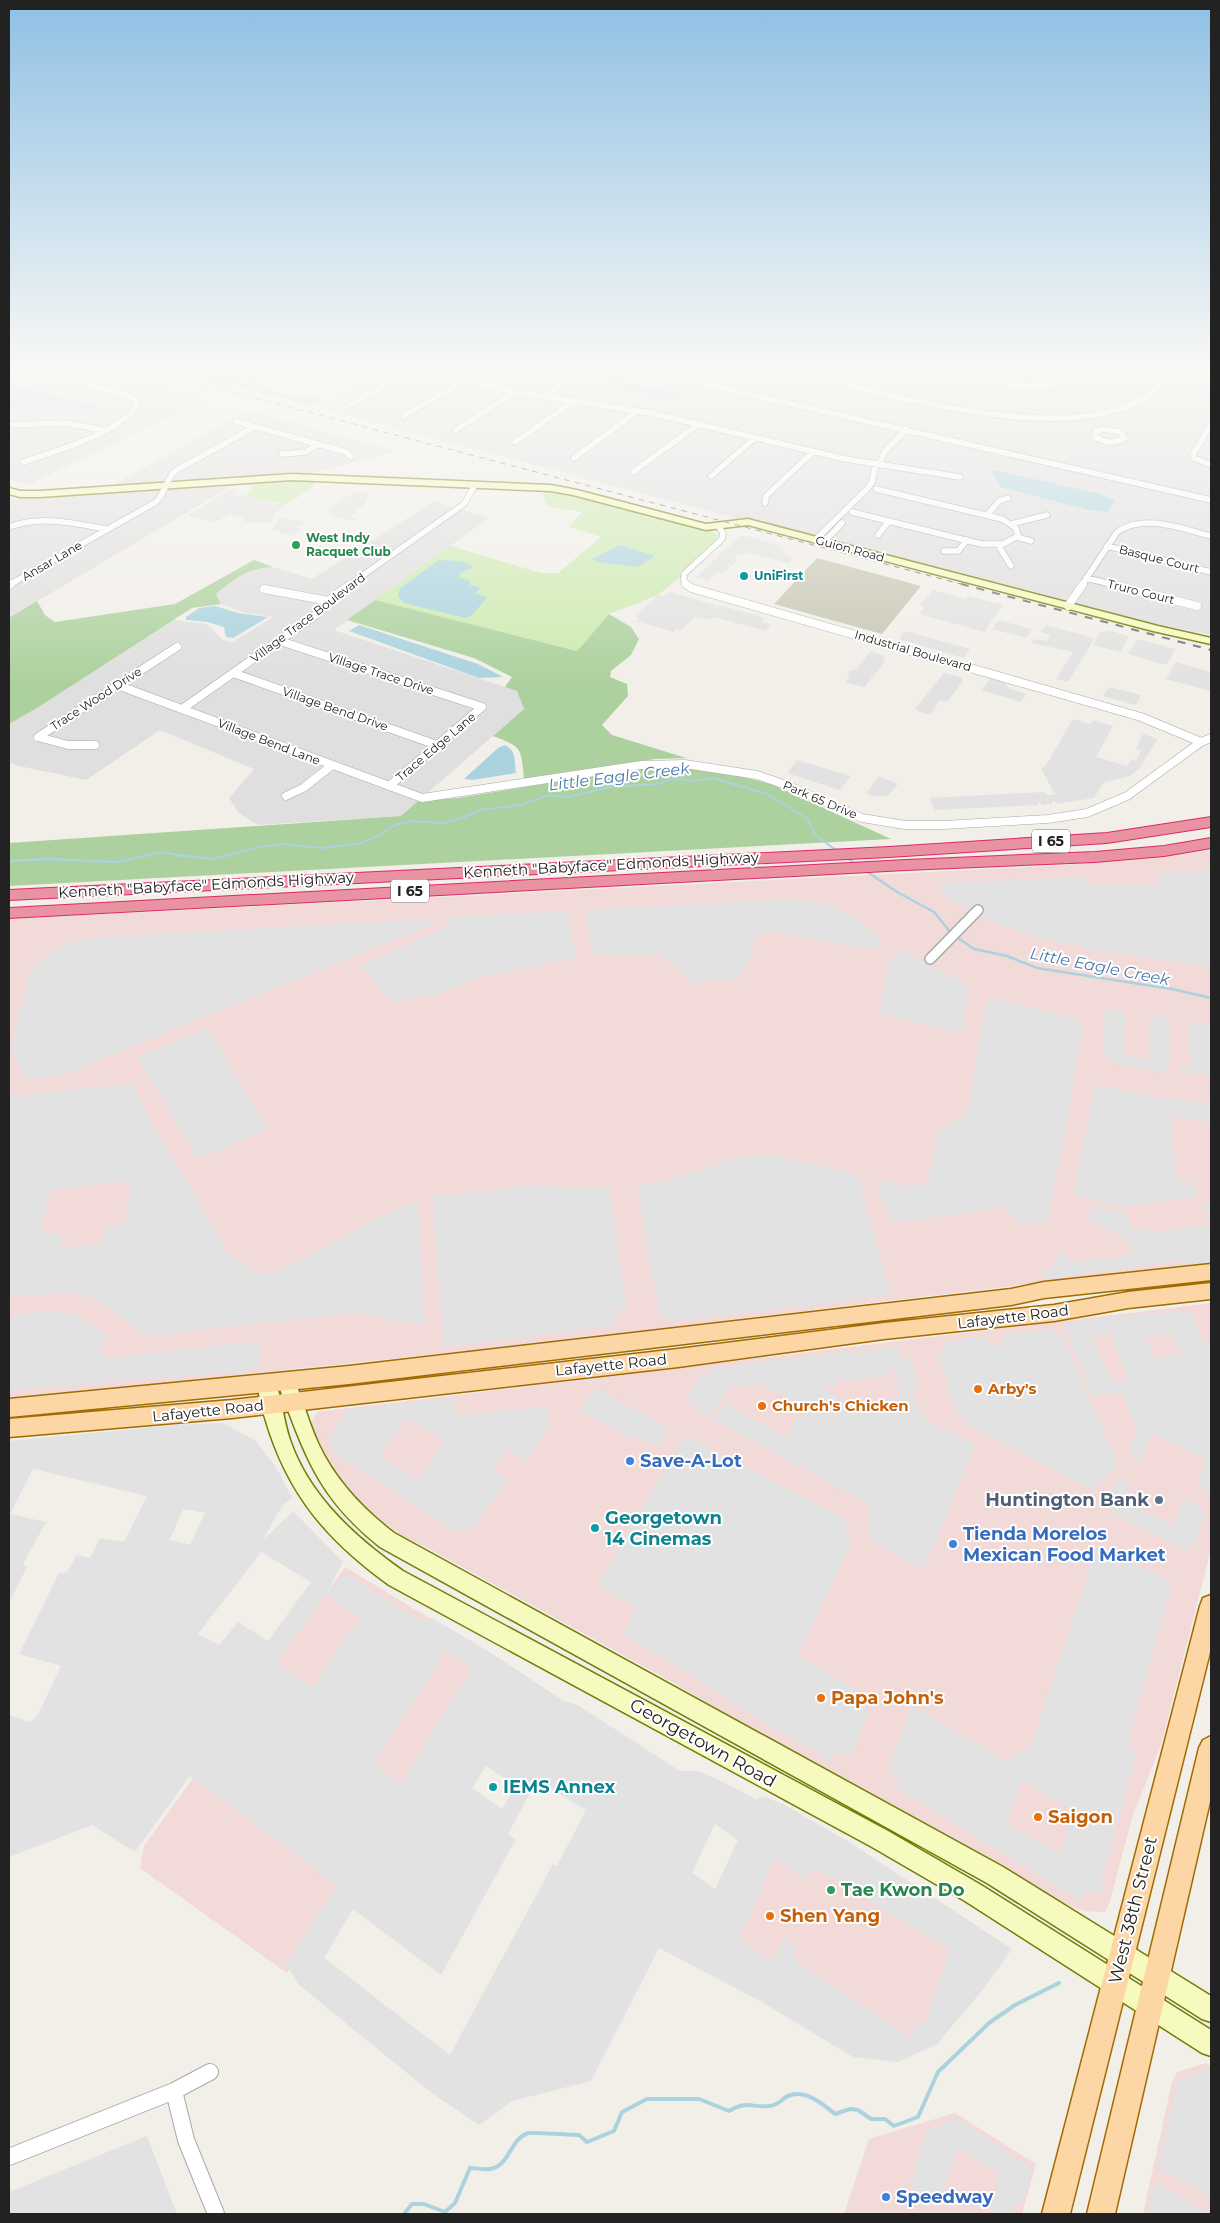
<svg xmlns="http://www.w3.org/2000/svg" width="1220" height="2223" viewBox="0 0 1220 2223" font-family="Montserrat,sans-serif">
<rect width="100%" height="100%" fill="#f2efe9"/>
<!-- residential -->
<path fill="#e0dfdf" d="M9,373H112L205,399L29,485L9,480Z
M380,373H1211V635L1068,606L319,408Z
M248,410L395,451L317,472L111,486Z
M233,485L9,618V498L16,500Z
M434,501L489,518L334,630L517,691L524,709L401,816L257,825L239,813L229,798L254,769L160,730L86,780L19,766L9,762V724L37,708L173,620L207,624L222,639L231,643L273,617L245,613L221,604L216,594L231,581L259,567H273L312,579Z"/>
<!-- commercial -->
<path fill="#f2dad9" d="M1211,850V1264L1053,1281L515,1346L9,1399V919L1067,865L1129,860Z
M1211,1303V1549L1161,1745L1132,1818L1110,1901L1105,1912L1084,1911L1062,1903L976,1851L828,1775L674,1683L424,1546L402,1536L371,1513L348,1490L332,1469L317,1443L310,1425L317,1412Z
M345,1567L487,1653L287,1973L140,1868L144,1846Z
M776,1805L1004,1948L900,2058L720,1970Z
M1206,2063L1211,2067V2214H1143L1172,2082L1177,2072Z
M955,2113L1036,2164L1022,2214H844L869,2139Z"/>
<!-- construction -->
<path fill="#c7c7b4" d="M817,558L921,586L882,634L774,604Z"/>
<!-- grass -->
<path fill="#cdebb0" d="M173,373H258L230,388Z
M276,480H314L315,483L312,488L287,504L250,498L246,495L256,482Z
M565,490L705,526L722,538L684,574L658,595L609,614L577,651L375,600L450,546L541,573H558L601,537L569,527L582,512L547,506L542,491Z"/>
<!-- forest -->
<path fill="#add19e" d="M254,560L273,567C251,567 233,579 216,594L221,604L192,608L37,708L9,724V618L37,601L45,615L55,622L175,604Z
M375,600L577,651L609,614L631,627L639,639L631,655L611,671L610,677L627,684L628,696L602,725L612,735L686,758L655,759L524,779C521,749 523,747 493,736L524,709L517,691L505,687L512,677L474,658L347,620Z
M671,766L718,771L771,784L891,839L9,886V843L401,816L418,801L458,798L647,767Z"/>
<!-- parking -->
<path fill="#e2e2e2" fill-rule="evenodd" d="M233,488L241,490L233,496L246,495L250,498L286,505L277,511L271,523H250L243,521L245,519L230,514L215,522L188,515Z
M354,492L370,493L362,507L352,514L351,517L357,520L355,521L328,514L331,511L329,508Z
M279,518L302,521L306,523L297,527L303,529L292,536L271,529L277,523Z
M741,535L783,546L781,549L786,550L783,554L794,557L788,563L746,552L742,556L737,554L734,558L738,559L733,565L728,564L726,566L730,567L723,573L717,572L708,580L695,578Z
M933,590L965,599L968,596L1003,605L984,632L919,614L925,607L920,605Z
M670,592L715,605L717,608L719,605L762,617L763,622L771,625L765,631L715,617L708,620L695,617L680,631L676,629L674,632L636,621L640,618L635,616L658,595L664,596Z
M998,620L1032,629L1026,638L992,629Z
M1046,625L1095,638L1068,682L1056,679L1073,652L1031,643L1035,639L1046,641L1050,635L1040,632Z
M1107,630L1129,636L1121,652L1093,645L1101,631L1105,632Z
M905,631L970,649L964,658L899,639Z
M1138,639L1176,649L1166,665L1128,654Z
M871,651L882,655L885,657L883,659L886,660L864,687L845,682L850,677L847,674L850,670H855Z
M1176,662L1211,672V691L1166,679Z
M944,673L961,677L963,681L947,702L940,700L930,715L920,712L915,709Z
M990,679L1005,683L1008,688L1026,694L1021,702L982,690Z
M1109,687L1141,695L1136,705L1103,696Z
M1073,719L1090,724L1093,720L1113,726L1096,757L1127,766L1131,759L1136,761L1141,751L1136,749L1143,734L1158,739L1139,769L1130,776L1104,782L1094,798L1056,804L1054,800L1051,804L1043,805L1037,801L1038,805L935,810L929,798L1044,792L1046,795L1058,794L1054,793L1041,768L1045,767Z
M797,760L851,776L839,790L787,773Z
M879,776L898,784L888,796H872L866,794Z
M1211,870V967L1100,951L1036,937L990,921L962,907L940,893L944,883L1084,877L1089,886L1161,884L1157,873Z
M788,899L827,904L855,917L881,939L876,951L775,931L759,933L740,978L692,983L673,963L658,956H593L584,910Z
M567,911L576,958L484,976L436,995L398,1002L389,999L361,965L436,932L444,928L449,917Z
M429,919L431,925L419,930L60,1076L25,1079L11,1049L29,972L53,950L70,942L87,938Z
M899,950L970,985L962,1033L878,1014L891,960Z
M988,998L1069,1016L1079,1022L1083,1031L1048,1221L1020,1226L1005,1207L892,1223L875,1179L907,1186L927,1184L937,1135L958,1118L966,1116Z
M1105,1009L1125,1012L1124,1054L1150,1059V1015L1170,1019L1168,1074L1113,1063L1109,1058L1103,1057Z
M1189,1021L1211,1025V1075L1179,1073V1066L1189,1068Z
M208,1028L268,1129L198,1159L137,1057Z
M133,1084L154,1126L231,1258L244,1261L250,1270L261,1274L275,1272L301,1260L377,1218L418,1201L425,1324L394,1322L360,1313L215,1328L161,1336L145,1335L96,1299L71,1293L9,1296V1096ZM132,1181L124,1225L106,1226L100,1243L60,1248L62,1233L40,1234L51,1189Z
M1095,1085L1167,1099L1211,1103V1122L1170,1117L1177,1179L1193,1182L1199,1197L1118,1207L1074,1195Z
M769,1154L821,1165L858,1176L891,1295L673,1321L662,1319L658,1308L637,1185L662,1182L741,1157Z
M525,1186L609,1188L627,1306L617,1310L612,1326L444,1347L432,1196L497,1190Z
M1211,1202V1255L1209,1262L1186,1264L1178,1261L1045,1279L1044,1270H1051L1059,1251H1065L1071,1263L1132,1255L1127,1241L1103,1226L1086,1220L1093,1206L1126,1213L1134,1230L1149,1229L1151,1233L1210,1225L1201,1204Z
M53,1311L79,1316L107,1335L100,1351L110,1358L260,1341V1361L252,1371L9,1390V1316Z
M1173,1312L1191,1313L1203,1341L1211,1345V1494L1198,1489L1205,1459L1152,1433L1142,1462L1129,1455L1137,1428L1121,1393L1093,1396L1063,1324L1107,1317ZM1113,1332L1115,1347L1129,1381L1112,1382L1092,1337ZM1172,1334L1183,1355L1155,1358L1145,1337Z
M1052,1329L1056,1336L1062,1333L1118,1466L1094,1490L1082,1485L966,1424L968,1416L959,1418L937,1353L946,1350L943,1342L984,1336L989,1346L1004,1344L1002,1335Z
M899,1346L902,1358L910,1357L920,1388L912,1389L915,1401L927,1421L975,1445L924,1569L869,1540V1504L714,1420L724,1404L787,1437L803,1406L759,1384L730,1387L709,1417L692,1408L694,1404L686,1400L701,1372L710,1376L711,1368ZM888,1367L893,1368L900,1394L898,1398L845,1405L828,1391V1386L838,1385L837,1378L842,1377L843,1381L890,1376Z
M594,1388L669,1428L658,1448L638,1435L635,1440L579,1410Z
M455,1397L456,1416L546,1406L550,1422L526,1460L506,1450L493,1470L507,1479L476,1525L457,1532L336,1455L327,1440L347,1410ZM408,1418L445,1442L419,1480L379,1456Z
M223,1423L256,1441L276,1467L292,1498L282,1506L263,1540L293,1511L343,1562L327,1592L345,1574L421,1622L432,1618L488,1651L564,1701L576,1704L680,1771H699L733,1787L757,1800L762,1796L783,1804L849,1842L1012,1949L984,1988L937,2044L898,2062L853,2057L762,2002L659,1948L591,2081L512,2101L479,2125L429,2091L298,1984L286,1963L337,1885L190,1776L135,1852L92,1825L9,1857V1715L30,1722L38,1715L61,1666L19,1654L59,1573L67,1572L77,1555L90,1558L100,1538L124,1542L147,1496L33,1469L10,1514L46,1522L23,1564L27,1567L9,1603V1441L175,1425ZM183,1509L205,1513L190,1545L170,1540ZM261,1552L311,1582L268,1641L238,1622L219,1645L198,1634ZM325,1594L360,1618L313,1687L276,1664ZM445,1651L472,1668L401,1783L374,1764ZM486,1766L516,1786L502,1809L472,1788ZM537,1780L586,1810L557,1866L553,1864L450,2055L324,1958L353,1909L441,1975L516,1839L508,1834ZM715,1824L738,1840L715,1889L692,1873ZM774,1859L807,1880L813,1866L950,1950L925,2024L918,2021L912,2038L793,1959L797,1945L784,1937L774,1961L742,1941L741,1935Z
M685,1435L847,1520L844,1529L849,1530V1548L798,1655L873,1700L851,1758L836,1751L830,1762L623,1634L636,1608L597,1585Z
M1118,1476L1130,1481L1127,1492L1133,1499V1505L1173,1526L1183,1498L1202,1508L1204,1518L1196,1544H1190L1188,1552L1111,1514L1114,1505L1109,1503Z
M1097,1546L1173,1582L1127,1744L1137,1750L1098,1895L1085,1890L1082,1902L893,1786L899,1777L887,1770L912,1705L1006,1761L1032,1744ZM1021,1781L1072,1810L1061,1854L1007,1823Z
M1211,2068V2197L1158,2167L1178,2080Z
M958,2118L1032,2169L1022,2204L1015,2203L1011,2214H988L1000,2175L958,2148L938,2206L910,2185L927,2131Z
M147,2136L177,2214H9V2192Z
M1155,2182L1208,2214H1148Z"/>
<!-- water -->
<path fill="#aad3df" d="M254,378L255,383L259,384L261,388L288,396L317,397L322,399L307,405L239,386Z
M611,379L683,395L684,396L679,400L671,401L603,388L599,385Z
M9,383L75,401L92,403L102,409V411L71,407H9Z
M995,470L1100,494L1115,500L1107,512L1089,510L1000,487L992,471Z
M620,545L655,556L638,567L597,562L592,559Z
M439,560C449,561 467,559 473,568L461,572L458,578L469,580L470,585L481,588L475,593L487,598L471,616L465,618L404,603L398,596L400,588Z
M215,606L238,613L268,617L233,638L226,637L224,627L207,622L186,620V617L199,608Z
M359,625L478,664L503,677L479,678L349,631Z
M505,745C517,751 514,762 516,773L473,780L464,779L498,748Z"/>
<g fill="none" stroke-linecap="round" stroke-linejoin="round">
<!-- stream-far2 -->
<path stroke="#aad3df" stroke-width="2" d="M143,856L162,852L182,856
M224,856L264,846L284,844L322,848L361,843L381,835L393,826L411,821L443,823L462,818L480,810L520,805L550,795L568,797L611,787L658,784L675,778L691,781L713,778L767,794L808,819L814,834L836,850"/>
<!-- stream-far1 -->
<path stroke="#aad3df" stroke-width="2.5" d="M176,855L213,859L229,855
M847,858L857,865
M9,861L49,859L117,862L149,855
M866,871L897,892L934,912L951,933
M955,936L974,949L1007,956L1037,968L1172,989L1211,998"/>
<!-- stream -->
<path stroke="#aad3df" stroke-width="4" d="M404,2214L412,2204H424L445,2212L455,2203L470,2168C476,2168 484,2170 490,2169C510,2166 509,2140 528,2133C531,2132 571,2135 579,2135L587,2142L614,2131L622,2112L647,2099H699L729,2111C748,2100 751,2108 770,2106C778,2105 780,2101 786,2097C803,2087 823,2104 835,2114L850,2109L858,2110L871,2119H885L894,2126L918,2117L938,2072L989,2023L1015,2005L1059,1983"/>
<!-- street-far3 casing -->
<g stroke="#a9a9a9" stroke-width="7">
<path id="street-far3" d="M291,373L317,380L320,383L309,386L284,379Z
M432,373L514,392L651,413L845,459L960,477
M529,373L564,381
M656,373L1211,500
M800,373C888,394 1071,450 1150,394C1157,389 1162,380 1167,373
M952,373C994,383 1042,398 1081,373
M872,389L890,373
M547,397L557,386L575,373
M352,404L398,377L414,373
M404,416L463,381
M235,421L346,452L351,457
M9,425L66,423L103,430
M1211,425L1193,454L1194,458L1211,465
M1104,429L1120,432L1125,438C1115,444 1104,443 1094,436L1096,431Z
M456,430L514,392
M515,442L574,401
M282,454L306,452L319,444
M574,458L638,411
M23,462C61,449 108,437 137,408V402L129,396L48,373
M880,463L885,451L907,429
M633,472L699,424
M711,476L755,438
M876,489L1002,519L1016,528L1018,535L1016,537
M765,503L766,496L813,452
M852,512L981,544H1003L1016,537
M987,515L999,501L1008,498
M1011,524L1047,515
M9,527C42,515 73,523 107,529
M878,535L889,521
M1016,537L1031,541
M815,540L868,488L872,482L876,463
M824,542L842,523
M998,545L1011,566
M1107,546L1211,572
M944,551H958L967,540
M1086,578L1115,585
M9,585L156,502C165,493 166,480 175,471L255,427
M349,585L464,504L475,485
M688,585L684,582V574L722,539L723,533L719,527
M1082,585L1117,532C1145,513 1182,529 1211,536"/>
</g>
<!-- street-far2 casing -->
<g stroke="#a9a9a9" stroke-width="9">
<path id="street-far2" d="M686,584L691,588L1141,717L1201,742
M1110,584L1197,606
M9,585L11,584
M264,589L329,601
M1068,606L1083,584
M280,641L482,707
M233,673L437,745
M117,685L422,798L641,765L685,764L757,775L789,786L862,818L905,825H943L1048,819L1087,813L1127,796L1201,742L1211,738
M182,709L314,616L334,596L351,584
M95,745H68L38,737L177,647
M389,786L482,707
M286,796L303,788L331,766"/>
</g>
<!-- street-far1 casing -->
<g stroke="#a9a9a9" stroke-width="12">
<path id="street-far1" d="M930,959L978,910"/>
</g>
<!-- street casing -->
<g stroke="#a9a9a9" stroke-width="18">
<path id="street" d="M174,2091L186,2140L216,2214
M9,2157L174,2091L210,2072"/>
</g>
<!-- secondary casing -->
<g stroke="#707d05" stroke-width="3">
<path id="secondary" d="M292,474L551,485L577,490L706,524L748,519L1158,626L1211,638V644L1153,631L748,525L706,530L573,495L551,491L292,480L40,497H20L9,494V488L20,491H40Z
M286,1373L292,1375C302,1397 308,1421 318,1443C335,1480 363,1509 394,1533L1003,1867L1211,1996V2022L1202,2019L987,1883L380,1547C316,1496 305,1454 277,1381L280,1375Z
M267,1375L273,1377C282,1396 283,1420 290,1440C309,1496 356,1538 403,1571L888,1831L981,1885L1211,2030V2056L1202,2053L965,1901L872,1847L389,1585C328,1541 288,1495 266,1421C262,1409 255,1389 261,1377Z"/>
</g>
<!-- primary casing -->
<g stroke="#a06b00" stroke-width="3">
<path id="primary" d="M1211,1264V1280L1044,1298L1011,1305L349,1384L9,1417V1399L349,1366L1011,1289L1044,1282Z
M1211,1283V1299L1128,1308L1054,1321L884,1339L678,1367L232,1418L9,1437V1419L232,1400L678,1349L884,1323L1054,1305L1128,1292Z
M1211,1595V1648L1070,2214H1042L1200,1606L1203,1598Z
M1211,1736V1797L1115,2214H1087L1199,1748L1203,1740Z"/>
</g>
<!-- highway casing -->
<g stroke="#dc2a67" stroke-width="2">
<path id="highway" d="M1211,817V827L1107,843L889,857L9,900V890L889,847L1107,833Z
M1211,838V848L1164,856L1095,862L906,870L9,918V908L906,860L1095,852L1164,846Z"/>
</g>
<!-- street-far3 -->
<use href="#street-far3" stroke="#fff" stroke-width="5.5"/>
<!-- street-far2 -->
<use href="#street-far2" stroke="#fff" stroke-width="8"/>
<!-- street-far1 -->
<use href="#street-far1" stroke="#fff" stroke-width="9"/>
<!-- street -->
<use href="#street" stroke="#fff" stroke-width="16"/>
<!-- secondary -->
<use href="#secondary" fill="#f7fabf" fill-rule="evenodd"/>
<!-- primary -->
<use href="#primary" fill="#fcd6a4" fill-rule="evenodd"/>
<!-- highway -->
<use href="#highway" fill="#e892a2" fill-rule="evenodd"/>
<!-- rail-far1 -->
<path stroke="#707070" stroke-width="1" stroke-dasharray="5.5 5.5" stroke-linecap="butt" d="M160,373L965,585"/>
<!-- rail -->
<path stroke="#707070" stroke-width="2" stroke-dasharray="8 8" stroke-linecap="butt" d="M961,584L1211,650"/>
</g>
<!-- sky -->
<linearGradient id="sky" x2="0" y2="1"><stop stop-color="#8fc0e4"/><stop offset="0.54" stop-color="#f9f8f5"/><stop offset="1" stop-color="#f9f8f5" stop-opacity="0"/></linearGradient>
<rect width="1220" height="685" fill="url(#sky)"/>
<!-- markers -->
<g fill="#2e9e5b" stroke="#fff" stroke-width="2">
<circle cx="296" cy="545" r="5"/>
<circle cx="831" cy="1890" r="5"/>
</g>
<g fill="#0f9aa8" stroke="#fff" stroke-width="2">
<circle cx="744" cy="576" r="5"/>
<circle cx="595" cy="1528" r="5"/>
<circle cx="493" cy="1787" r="5"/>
</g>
<g fill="#e8710a" stroke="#fff" stroke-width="2">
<circle cx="978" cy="1389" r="5"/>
<circle cx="762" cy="1406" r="5"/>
<circle cx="821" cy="1698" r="5"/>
<circle cx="1038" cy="1817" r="5"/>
<circle cx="770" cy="1916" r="5"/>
</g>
<g fill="#3f7fe0" stroke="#fff" stroke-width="2">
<circle cx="630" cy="1461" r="5"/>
<circle cx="953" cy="1544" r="5"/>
<circle cx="886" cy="2197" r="5"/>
</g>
<circle fill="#5c6f8a" stroke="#fff" stroke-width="2" cx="1159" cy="1500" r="5"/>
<g text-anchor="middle" stroke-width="4" stroke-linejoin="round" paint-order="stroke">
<!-- far-leisure labels -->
<g font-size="12" font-weight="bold" fill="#27864d" stroke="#fff" text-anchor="start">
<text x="306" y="542">West Indy<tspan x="306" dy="14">Racquet Club</tspan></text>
</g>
<!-- far-street labels -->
<g font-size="12" fill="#222" stroke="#fff">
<text transform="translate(850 549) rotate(15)" y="4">Guion Road</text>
<text transform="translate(1159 559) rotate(14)" y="4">Basque Court</text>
<text transform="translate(52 561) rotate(-30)" y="4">Ansar Lane</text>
<text transform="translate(1141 592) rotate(14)" y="4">Truro Court</text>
<text transform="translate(308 618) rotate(-37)" y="4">Village Trace Boulevard</text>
<text transform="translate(913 651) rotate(16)" y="4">Industrial Boulevard</text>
<text transform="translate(381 674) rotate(18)" y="4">Village Trace Drive</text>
<text transform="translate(96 699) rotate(-33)" y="4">Trace Wood Drive</text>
<text transform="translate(335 709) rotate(19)" y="4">Village Bend Drive</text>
<text transform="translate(269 742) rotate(21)" y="4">Village Bend Lane</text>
<text transform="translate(436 747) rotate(-40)" y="4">Trace Edge Lane</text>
<text transform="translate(820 800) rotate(23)" y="4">Park 65 Drive</text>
</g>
<!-- far-culture labels -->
<g font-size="12" font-weight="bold" fill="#0d838f" stroke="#fff" text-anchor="start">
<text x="754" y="580">UniFirst</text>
</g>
<!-- shield labels -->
<g fill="#fff" stroke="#646464" stroke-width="1">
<rect x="1032" y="829.5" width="38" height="23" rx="4"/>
<rect x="391" y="879.5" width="38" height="23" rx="4"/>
</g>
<g font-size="14" font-weight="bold" fill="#222">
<text x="1051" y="846">I 65</text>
<text x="410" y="896">I 65</text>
</g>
<!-- street labels -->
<g font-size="15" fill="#222" stroke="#fff">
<text transform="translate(611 865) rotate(-3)" y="5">Kenneth "Babyface" Edmonds Highway</text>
<text transform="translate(206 885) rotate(-3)" y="5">Kenneth "Babyface" Edmonds Highway</text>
<text transform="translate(1013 1317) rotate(-7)" y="5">Lafayette Road</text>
<text transform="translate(611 1365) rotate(-6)" y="5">Lafayette Road</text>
<text transform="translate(208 1411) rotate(-6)" y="5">Lafayette Road</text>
</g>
<!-- food labels -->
<g font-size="15" font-weight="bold" fill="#c56008" stroke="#fff" text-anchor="start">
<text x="988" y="1394">Arby's</text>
<text x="772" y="1411">Church's Chicken</text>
</g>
<!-- water labels -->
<g font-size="16" font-style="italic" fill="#4a7aab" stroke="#fff">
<text transform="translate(619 776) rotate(-7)" y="6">Little Eagle Creek</text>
<text transform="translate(1100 966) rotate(11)" y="6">Little Eagle Creek</text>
</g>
<!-- near-shop labels -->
<g font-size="18" font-weight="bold" fill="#366cbe" stroke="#fff" text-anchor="start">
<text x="640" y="1467">Save-A-Lot</text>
<text x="963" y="1540">Tienda Morelos<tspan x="963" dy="21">Mexican Food Market</tspan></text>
<text x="896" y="2203">Speedway</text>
</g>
<!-- near-service labels -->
<g font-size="18" font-weight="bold" fill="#4e5e75" stroke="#fff" text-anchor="end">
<text x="1149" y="1506">Huntington Bank</text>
</g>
<!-- near-culture labels -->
<g font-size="18" font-weight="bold" fill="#0d838f" stroke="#fff" text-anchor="start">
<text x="605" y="1524">Georgetown<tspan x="605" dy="21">14 Cinemas</tspan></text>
<text x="503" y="1793">IEMS Annex</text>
</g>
<!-- near-food labels -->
<g font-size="18" font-weight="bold" fill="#c56008" stroke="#fff" text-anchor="start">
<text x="831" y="1704">Papa John's</text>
<text x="1048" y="1823">Saigon</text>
<text x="780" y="1922">Shen Yang</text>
</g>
<!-- near-street labels -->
<g font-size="18" fill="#222" stroke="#fff">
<text transform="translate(703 1743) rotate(29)" y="6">Georgetown Road</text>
<text transform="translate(1133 1910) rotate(-76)" y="6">West 38th Street</text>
</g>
<!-- near-leisure labels -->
<g font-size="18" font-weight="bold" fill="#27864d" stroke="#fff" text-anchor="start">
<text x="841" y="1896">Tae Kwon Do</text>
</g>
</g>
<!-- border -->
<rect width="1220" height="2223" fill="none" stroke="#222222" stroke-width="20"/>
</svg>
